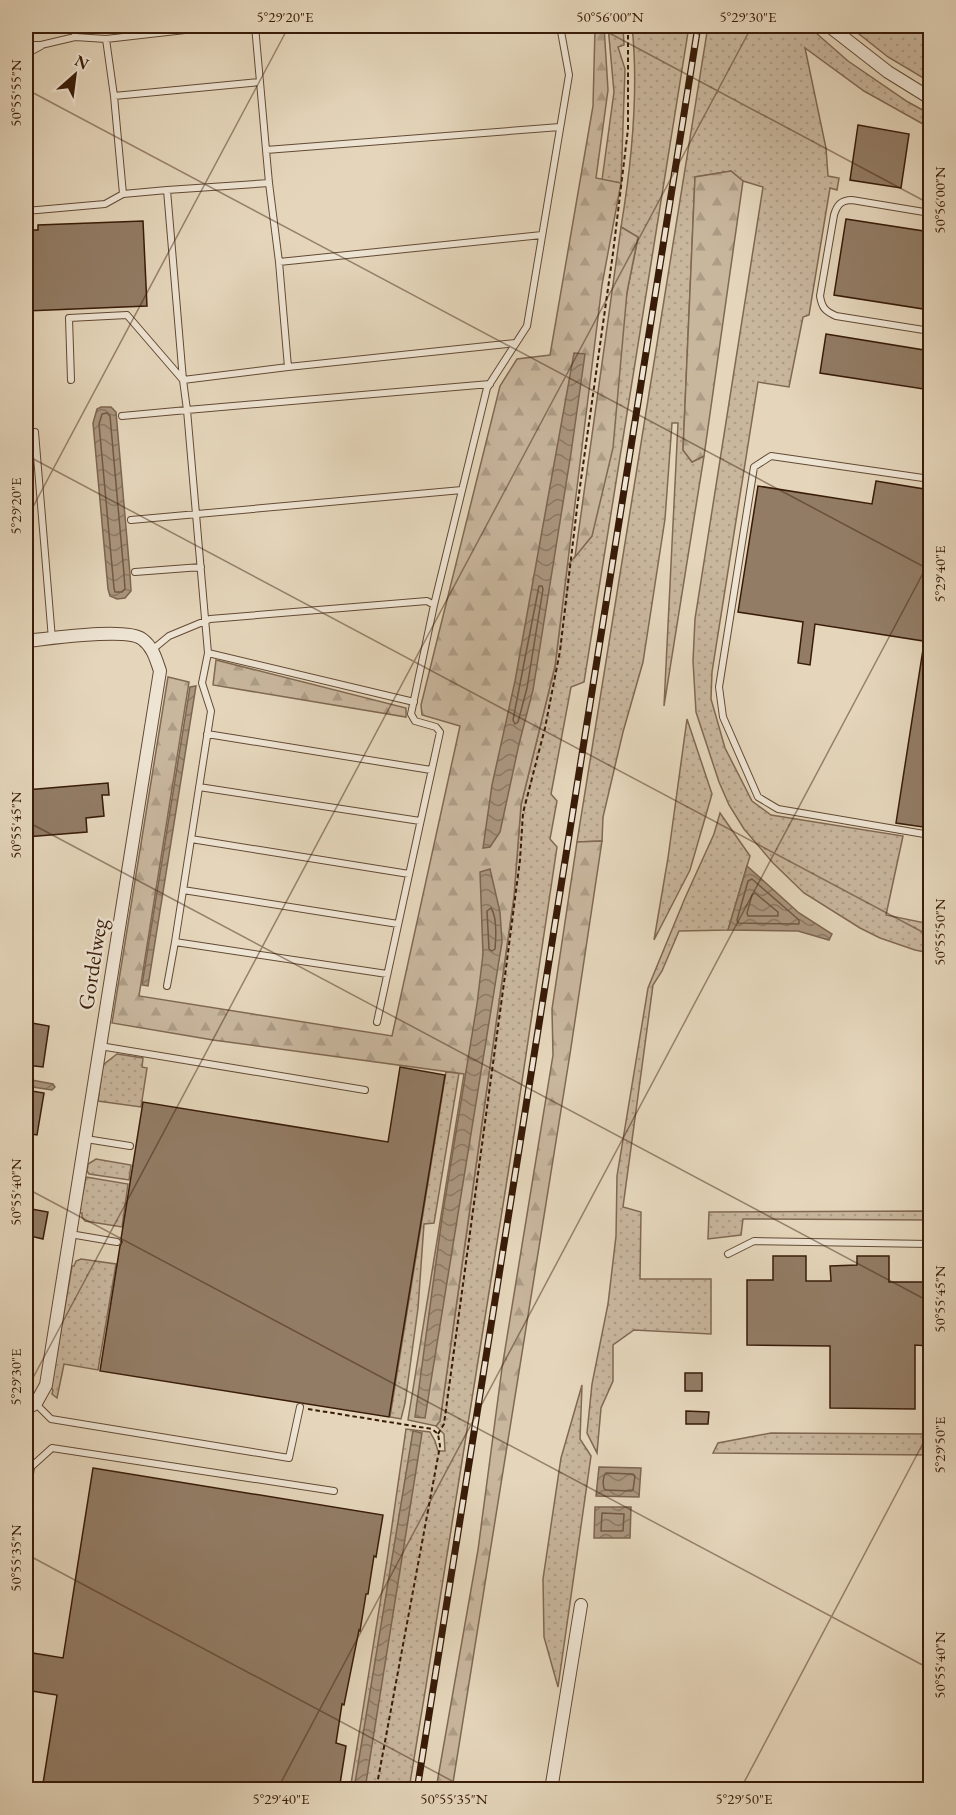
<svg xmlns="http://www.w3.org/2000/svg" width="956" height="1815" viewBox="0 0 956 1815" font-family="'EB Garamond',serif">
<defs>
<pattern id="grass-dots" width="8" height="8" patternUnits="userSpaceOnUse" patternTransform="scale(1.5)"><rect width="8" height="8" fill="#c8b69d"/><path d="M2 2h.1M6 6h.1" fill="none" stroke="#ad9c86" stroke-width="1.8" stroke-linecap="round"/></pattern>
<pattern id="forest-firs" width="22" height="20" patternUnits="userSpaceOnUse" patternTransform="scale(1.5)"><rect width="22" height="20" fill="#c8b69d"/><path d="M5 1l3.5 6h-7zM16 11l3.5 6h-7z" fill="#ad9c86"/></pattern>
<pattern id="water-waves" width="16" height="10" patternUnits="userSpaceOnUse" patternTransform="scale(1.5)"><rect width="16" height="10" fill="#aa967e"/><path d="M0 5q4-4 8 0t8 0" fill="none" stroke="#8b7a65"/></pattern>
</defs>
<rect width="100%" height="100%" fill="#e5d6bb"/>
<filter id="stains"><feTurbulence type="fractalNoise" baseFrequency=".00333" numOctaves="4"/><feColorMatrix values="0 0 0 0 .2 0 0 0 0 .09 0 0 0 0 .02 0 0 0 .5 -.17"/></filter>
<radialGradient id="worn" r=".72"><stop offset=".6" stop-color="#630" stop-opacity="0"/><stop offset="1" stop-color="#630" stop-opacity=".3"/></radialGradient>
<!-- grass -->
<path fill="url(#grass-dots)" stroke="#806852" stroke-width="1.5" d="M608,26H623L624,45L618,47L625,69L621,183L602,180L614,92Z
M632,26H689L584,682L571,687L551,794L557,801L550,839L557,847C541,950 527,1053 511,1155C478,1367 444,1578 409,1789L350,1790L387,1560L406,1429L430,1432L435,1441L438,1451H445L444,1434L436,1426L440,1421L514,896L521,805L555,666L567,566L592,536L627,292L638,238L621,227C632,161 639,92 632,26Z
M708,26H808L848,61L908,102L930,114V128L864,91L805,48L826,148L828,176L839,178L837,190L830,188L809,315L803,317L789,387L758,382L712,672L711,699L725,748L752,801L771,815L903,836L886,915L930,924V953L915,950L880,938L860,928L804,893L773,863L744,829L729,805L719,782L696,712L693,661L695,619L763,187L743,181L731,171L695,177L683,450L692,462L704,456L664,706L678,423H672L665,519L643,662L623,732L603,817L602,841L577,842Z
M849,26H930V82L888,57Z
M687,719L712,794L690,870L654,940L668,858Z
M720,813L750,856L728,930L679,931L662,971L653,985L623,1207L641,1212L640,1279H711V1334L634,1330L613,1345V1381L601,1408L597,1453L587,1433L592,1384L608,1304L616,1236L617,1176L648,988L685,898L714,834Z
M117,1054L143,1058L142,1067L147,1068L141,1107L98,1101L103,1065Z
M446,1072L459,1073L434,1223L424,1224L418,1308L405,1403L401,1419L390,1417Z
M96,1159L131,1165L129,1180L89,1174L87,1171L88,1164Z
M86,1177L128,1184L122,1227L85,1221L82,1217V1213H79Z
M930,1211V1220L743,1219L741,1235L708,1239L709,1212Z
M81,1259L116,1264L98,1370L64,1364L57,1398L52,1394L53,1390L51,1388L72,1266H74L76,1261Z
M582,1385L580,1439L591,1456L558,1687L544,1637L543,1579L561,1458Z
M771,1433L930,1434V1455L713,1453L718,1443Z"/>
<!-- forest -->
<path fill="url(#forest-firs)" stroke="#806852" stroke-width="1.5" d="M601,26H604L608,90L596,178L621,183L602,285L555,666L521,805L514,896L440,1421L436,1426L408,1420L464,1074L213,1040L112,1023L168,677L189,682L139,996L392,1036L460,726L422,715L421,705L500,386L517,359L550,355L593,106L595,28Z
M731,171L743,181L704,456L692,462L683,450L695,177Z
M621,227L638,237L627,292L613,448L592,536L575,557Z
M216,660L406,708V717L213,685Z
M602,841L570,1054L452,1789H436L478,1550L502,1368L553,1055L552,1009L577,842Z"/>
<!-- water -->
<path fill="url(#water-waves)" stroke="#7c654f" stroke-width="1.5" d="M574,353L585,354L571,453L533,690L519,744L500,832L490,847L483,848L492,785L515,681Z
M101,407H111L116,412L130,574L131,591L125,598L117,599L110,596L108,589L93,423L97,409Z
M196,686L148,986L142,985L190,687Z
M747,866L799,913L832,934L829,940L798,931L728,930Z
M490,869L500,912L502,942L425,1418L415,1417L442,1218L477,1004L483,954L480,872Z
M26,1079L53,1084L55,1087L52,1090L26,1086Z
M413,1431L422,1433L365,1789H354Z
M599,1467L641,1468L639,1497L596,1496Z
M595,1507H631L630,1538H594Z"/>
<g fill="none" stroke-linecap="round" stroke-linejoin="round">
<!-- shore -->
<path stroke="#715843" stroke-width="1.5" d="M107,413L110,416L124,574L125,589L122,592H115L114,588L99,424L102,414Z
M539,586H542L543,589L527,688L518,722L515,724L513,720Z
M752,879L799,920V924L738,923L737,920L748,881Z
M755,893L778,912V916H748L747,913L752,895Z
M491,908C497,917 496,938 495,949L492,951L489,949L487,911Z
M606,1473L633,1474L635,1476L633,1490L631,1491L605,1490C602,1486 603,1476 606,1473Z
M602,1513L624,1514L623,1531H601Z"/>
</g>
<!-- building -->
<path fill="#927c65" stroke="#381b08" stroke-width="1.5" d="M858,125L909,134L901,188L850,180Z
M846,219L930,232V310L834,295Z
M143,221L147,306L26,311V230H38V225Z
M826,334L930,351V390L820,373Z
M876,481L930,490V642L815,624L810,665L798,663L803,622L738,612L758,486L872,504Z
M924,643H930V828L896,823Z
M108,783L109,795H102L104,816L86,818L87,832L26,837V790Z
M26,1022L49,1026L43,1067L26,1065Z
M400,1067L445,1075L389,1417L100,1371L120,1246L122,1242L121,1239L143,1102L388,1142Z
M26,1090L44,1093L37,1135L26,1133Z
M26,1208L48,1212L43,1239L26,1235Z
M773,1256H806V1281H831L830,1266L857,1265V1256H889V1282H930V1346L915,1345V1409L830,1408V1346L747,1345V1280H773Z
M685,1373H702V1391H685Z
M686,1411L709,1412L708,1424H686Z
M93,1468L383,1515L376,1557L374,1556L368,1594H366L360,1631L359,1630L344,1705L342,1704L336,1743L346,1746L340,1784H337L336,1790H42L57,1695L26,1690V1652L63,1658Z"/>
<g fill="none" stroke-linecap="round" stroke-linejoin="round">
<!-- service casing -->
<g stroke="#634a35" stroke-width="8">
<path id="service" d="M255,26L260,82
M75,37L106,39L114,96L260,82L266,150L560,127
M106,39L220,26
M26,45H41L75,37V26
M26,54L41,46
M114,96L123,194L167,190
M266,150L269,183L167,190L183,380L288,367
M269,183L279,262
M26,211L105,204L123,194
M930,213L852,200C841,200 837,205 834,215L820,296C822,308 825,311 836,316L930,331
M516,343L288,367L279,262L542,235
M71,380L69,318L127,315L183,380L187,410L122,416
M35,432L52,639
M930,479L771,456L754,467L719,687L723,717L758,797L778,809L930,835
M131,520L462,490
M135,572L201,567
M434,605L487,388L527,326L569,75L560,26
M152,650L169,636L210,619L427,601L434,605L411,714L415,721L436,727L440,732L377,1022
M208,653L202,683L211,711L175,942L387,974
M414,702L208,653L187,410L490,384
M207,734L431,770
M199,787L420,821
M191,839L409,874
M183,890L398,924
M167,986L175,942
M100,1046L365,1090
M86,1139L130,1146
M70,1234L117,1242
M728,1254L754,1241L930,1244
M35,1403L51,1419L289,1458L300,1407
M26,1465L31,1467L26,1503
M31,1467L52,1448L334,1491"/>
</g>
<!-- minor casing -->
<g stroke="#634a35" stroke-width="14">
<path id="minor" d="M829,26L888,72L930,98
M26,641C48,639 126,627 142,639C153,647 156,659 160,671L46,1385L36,1403L26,1409
M551,1790L581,1605"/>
</g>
<!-- path -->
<path stroke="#381b08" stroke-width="2" stroke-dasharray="4.5 3" stroke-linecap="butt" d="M308,1409L432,1429L438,1434L440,1446L376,1790
M438,1434L444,1424L506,968L520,860L523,813L545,728L560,651L577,508L613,253L628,129V26"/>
<!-- service -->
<use href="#service" stroke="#eee4d3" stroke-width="6"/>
<!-- minor -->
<use href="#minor" stroke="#eee4d3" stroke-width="12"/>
<!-- rail casing -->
<g stroke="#381b08" stroke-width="7">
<path id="rail" d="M417,1790L698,26"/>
</g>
<!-- rail -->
<use href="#rail" stroke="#eee4d3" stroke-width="4.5" stroke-dasharray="14" stroke-linecap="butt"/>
</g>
<!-- ticks -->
<path fill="none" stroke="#381b08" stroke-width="1.5" stroke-opacity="0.45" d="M596,26L930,204M26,89L930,570M26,455L930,936M26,520L289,26M26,821L930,1302M26,1188L930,1669M26,1391L752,26M26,1554L469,1790M277,1790L930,560M740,1790L930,1430"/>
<g text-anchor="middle" stroke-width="5" stroke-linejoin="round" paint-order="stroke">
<!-- street labels -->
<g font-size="22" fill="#381b08" stroke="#eee4d3">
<text transform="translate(92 964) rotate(-81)" y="8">Gordelweg</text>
</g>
</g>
<!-- margin -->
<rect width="956" height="1815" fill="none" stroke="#e5d6bb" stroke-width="66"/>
<!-- north arrow -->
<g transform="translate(75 75) rotate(28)" stroke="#eee4d3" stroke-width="4.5" paint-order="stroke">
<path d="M0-4.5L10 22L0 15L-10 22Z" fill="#381b08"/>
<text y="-9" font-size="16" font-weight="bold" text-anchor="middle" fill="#381b08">N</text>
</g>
<rect x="33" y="33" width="890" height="1749" fill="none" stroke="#381b08" stroke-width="2"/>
<g font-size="15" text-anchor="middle" fill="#381b08">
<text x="285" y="22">5°29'20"E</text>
<text x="610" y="22">50°56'00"N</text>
<text x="748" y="22">5°29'30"E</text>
<text transform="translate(16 93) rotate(-90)" y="5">50°55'55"N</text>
<text transform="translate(940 200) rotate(-90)" y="5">50°56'00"N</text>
<text transform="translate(16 506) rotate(-90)" y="5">5°29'20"E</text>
<text transform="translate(940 574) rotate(-90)" y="5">5°29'40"E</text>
<text transform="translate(16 825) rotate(-90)" y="5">50°55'45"N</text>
<text transform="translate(940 932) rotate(-90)" y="5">50°55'50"N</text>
<text transform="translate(16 1192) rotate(-90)" y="5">50°55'40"N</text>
<text transform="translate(940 1299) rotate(-90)" y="5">50°55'45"N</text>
<text transform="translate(16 1377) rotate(-90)" y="5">5°29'30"E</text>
<text transform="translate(940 1445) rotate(-90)" y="5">5°29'50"E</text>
<text transform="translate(16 1558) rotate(-90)" y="5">50°55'35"N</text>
<text transform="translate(940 1665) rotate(-90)" y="5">50°55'40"N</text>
<text x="281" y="1804">5°29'40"E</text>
<text x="454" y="1804">50°55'35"N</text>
<text x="744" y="1804">5°29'50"E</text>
</g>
<rect width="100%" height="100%" filter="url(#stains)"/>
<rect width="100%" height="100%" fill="url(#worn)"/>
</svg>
